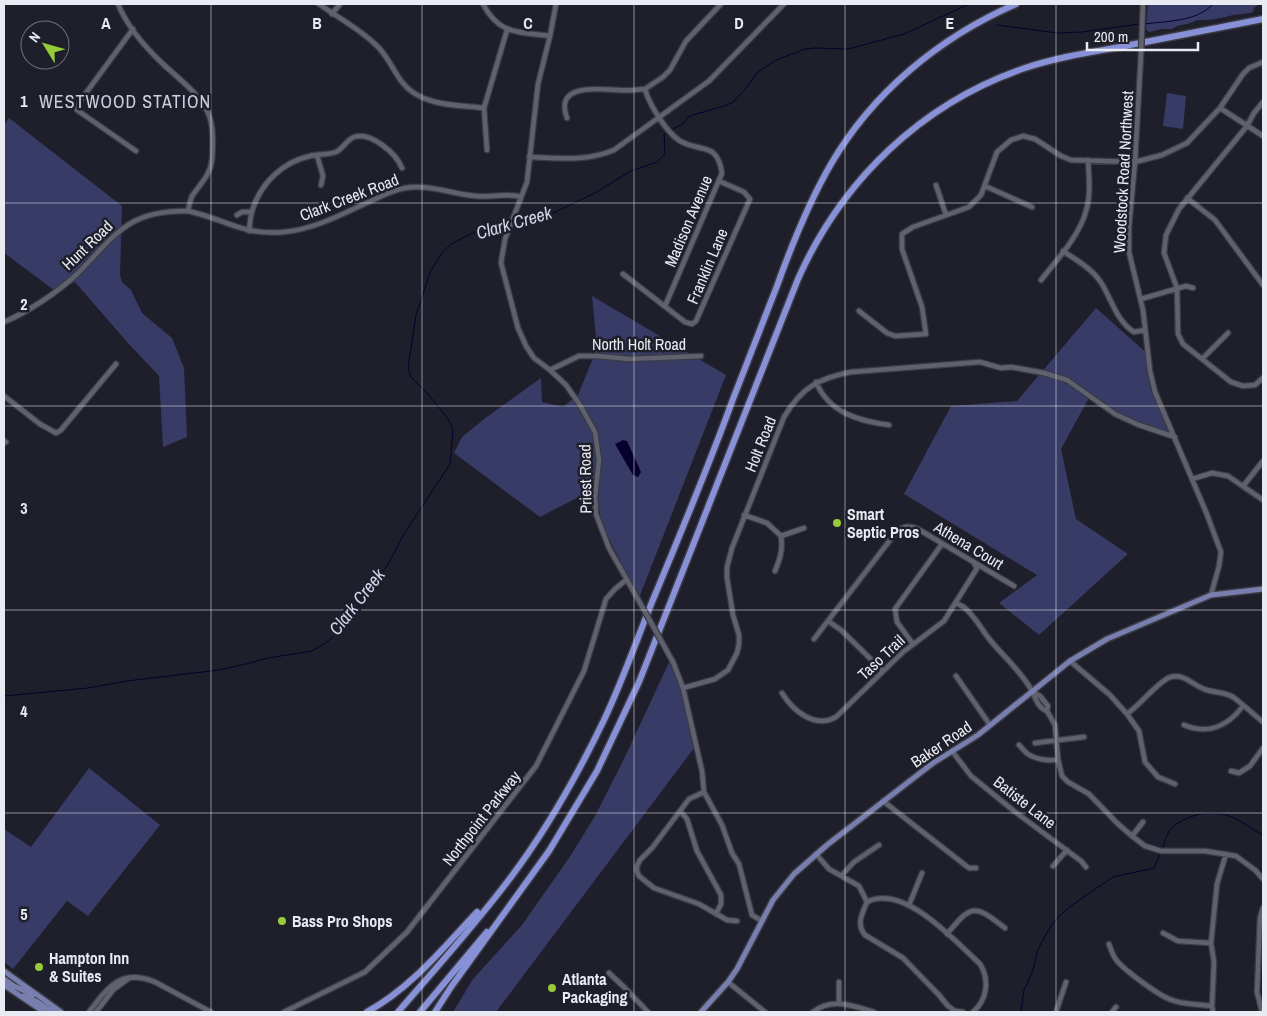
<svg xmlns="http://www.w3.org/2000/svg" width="1267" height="1016" viewBox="0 0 1267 1016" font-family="'Archivo Narrow',sans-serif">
<rect width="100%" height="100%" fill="#1e1f2a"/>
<!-- green -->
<path fill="#373b65" d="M1148,4H1259L1254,8L1253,12C1247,14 1239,14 1233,15C1221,18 1209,21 1197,20C1189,26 1179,23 1172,29H1162L1150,32L1147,31L1146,27Z
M1167,93L1186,96L1183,129L1163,126Z
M9,118L122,206L120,275L122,282L131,290L142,313L172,338L184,368L187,437L163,447L159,376L127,342L75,282L54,290L4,253V125Z
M592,296L726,375L639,598L602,525L598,505V487L540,517L454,453L462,437L488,416L541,378L542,402L563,407L578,395L597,348Z
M1096,308L1149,355L1156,392L1174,434L1127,417L1090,396L1061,449L1076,519L1128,554L1039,635L999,603L1037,575L904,494L951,406L1017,401Z
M672,656L697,744L496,1012H453L473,979L522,925L571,855L595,816L623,761Z
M89,768L160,825L88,916L67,901L13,969L4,962V829L31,847Z"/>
<!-- water -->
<path fill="#06002d" d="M623,440L627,441L641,472L638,477L633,475L615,444Z"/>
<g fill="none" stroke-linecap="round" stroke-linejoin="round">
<!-- stream -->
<path stroke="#06002d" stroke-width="1" d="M979,4H980
M1144,24C1166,21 1197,22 1213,4
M997,25L1057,33L1082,32L1140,24
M671,130L683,124L687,118L693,115L727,105L733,102L746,88L757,73L776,60L805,49L815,48L848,49L904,34L969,4
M516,218L522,217L533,220L551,214L593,194L631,171L657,162L665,154L664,134L667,132
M4,696L88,688L127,681L219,670L246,664L268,658L312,651L324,644L333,637L352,616L362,602L388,564L404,534L450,464L453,429L448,419L428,394L411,377L408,368L416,315L431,270L442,253L451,244L475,232L509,220
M1163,848C1165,842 1166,835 1170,830C1185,814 1212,809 1232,817C1243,822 1253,830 1263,835
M1021,1012L1024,990L1033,970L1038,949L1049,929L1059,916L1072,905L1113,877L1154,868L1160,854"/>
<!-- minor casing -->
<g stroke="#3a3b43" stroke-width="7">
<path id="minor" d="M319,4C337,17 358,28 375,44C387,54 392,69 402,82C420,106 456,105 484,108
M483,4C499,35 519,32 550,36
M556,4L550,36L538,84L527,182L505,239L501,263L518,328L526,346L534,358L550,370L566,385L580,405L595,432L599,460L595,497L596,514L609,548L635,594
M332,14L340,4
M133,29L83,97L78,105L77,110L136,151
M1141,54L1135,162L1129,227V252L1143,310L1150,371L1155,392L1206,512L1221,552L1219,566L1211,595
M1263,102L1254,113L1247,126L1179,209L1166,235L1164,253L1177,288L1178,334L1183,344L1231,382L1243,386L1255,385L1263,378
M1220,108L1263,136
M567,118C554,83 598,89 618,90C627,91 636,90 645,89
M487,150L484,108L507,30
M317,155L323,176L321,185
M529,157C560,158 585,162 614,150L709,81L784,4
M936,185L946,215
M985,186L1032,207
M1187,198L1215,220L1263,285
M188,211C225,219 243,236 284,232C316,229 344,213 373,200C383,195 393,190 405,188C431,184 451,194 476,196C491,198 508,192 521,197
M237,215L242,212H252
M249,231C250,224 250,216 253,208C262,182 283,162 310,156C318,154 328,155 336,152C344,148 346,140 354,137C370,131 396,153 402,168
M1063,251C1076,260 1091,268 1100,281C1111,297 1116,321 1134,332L1145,330
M623,274L685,322L692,324L696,321L750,199L744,192L719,181
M1041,280C1056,261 1080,235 1086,211C1091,195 1089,177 1088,160
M1141,299L1186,286L1193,288
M665,306L722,173C717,141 701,153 680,141C666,132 649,104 645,89L663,77L670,70L686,41L721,4
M859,311L887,333L895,336L926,334L922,307L902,249V234L913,227L969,207L981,195L997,152L1011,140L1023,136L1035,139L1061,156L1071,160L1135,162L1162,155L1187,143L1220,108L1243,74L1249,68L1263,62
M4,322C28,312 58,292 77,274C116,235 127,210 188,211C189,206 190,201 192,196C200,184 210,176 212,160C213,147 214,131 210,118C203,96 180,80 163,64C146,48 127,26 118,4
M1203,358L1228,333
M550,370L579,356H598L629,359L701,356
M816,382C829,413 859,421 889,425
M4,396L40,424L56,433L61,430L116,364
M4,441L6,442
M1192,479L1212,473L1228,476L1263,500
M1244,485L1263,461
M744,515L767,523L781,536C783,550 780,559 775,571
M781,536L804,528
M956,603C960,605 963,606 966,609C976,618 982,630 990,640C1004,657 1021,671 1032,691C1036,699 1038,708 1047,711
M828,621L841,630L883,671
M814,639L897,531C903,526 911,526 918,529L1014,586
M913,644L897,622L895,609L942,544
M1070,661L1110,695L1127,714L1139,731L1145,762L1158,777L1175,784
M673,662L683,688L702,771L704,792L722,825L732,853L739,864L752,915L762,921
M956,676L990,725
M683,688L715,679L728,670L737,653L739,644V635L733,615L727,578V567L732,548L784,417C801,388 819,378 851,372L980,362L1001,368L1011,367L1044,373L1067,380L1115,414L1139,425L1175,437
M1033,692L1040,696L1048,706L1047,711L1055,725L1058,759L1062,776L1068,782L1089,794L1117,823L1132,836L1145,846L1161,851H1205L1236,856L1255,870L1263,879
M782,693C793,711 815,729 836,717L903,652L944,621L976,570L977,568L974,563
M1127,714C1141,704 1154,686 1168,678C1183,671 1194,687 1207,690C1216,693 1225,692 1233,697C1244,705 1253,714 1263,722
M1184,725C1208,735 1228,726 1243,706
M1035,743L1084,737
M1019,745C1022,748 1025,752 1028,754C1035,759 1050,762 1058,759
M952,751L971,776L1014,811L1081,861L1086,867
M1231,771L1239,773L1250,766L1263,748
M704,792L689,799L652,848L640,860L637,866V871L639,876L654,888L699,904L727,920L737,921
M883,801L965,865L969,868H976
M680,811L687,819L697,851L721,895V904L716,914
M1132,836L1143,822
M816,854L829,869L859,886L867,902
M1053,866L1067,850
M842,875L854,862L879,845
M909,905L922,873
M1163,933L1178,941L1211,943
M947,934C972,904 974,904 1005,928
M1109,944C1111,950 1113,957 1118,962C1127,972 1157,994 1169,999C1182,1005 1198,1004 1212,1006
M609,973L624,987L648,1012
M728,982L765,1012
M839,982V1003
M89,1012C108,987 121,968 155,982L211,1012
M96,1012L113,990L128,979
M284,1012L365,972L407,932L536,766L584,671L606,599L615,589L626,580
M813,1012C832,997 853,1006 874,1012
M963,1012L955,1011L948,1006L939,995L903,958L865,935C856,924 862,914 867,902C904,883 956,942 980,964C990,980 987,1000 973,1012
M1056,1012L1066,982
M1112,1012L1116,1007
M1213,1012L1212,1006L1214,962L1211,943L1217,884L1226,854
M1262,1012L1257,992L1260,918L1263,908"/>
</g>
<!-- major casing -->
<g stroke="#3a3b43" stroke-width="8">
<path id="major" d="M4,971L61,1012
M4,979L14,986L33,995
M4,985L44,1012
M23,996L36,1001L53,1012
M701,1012L728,982L737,969L773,900L794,874L827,845L933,763L978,735L1070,661L1107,639L1211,595L1263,589"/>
</g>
<!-- highway casing -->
<g stroke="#3a3b43" stroke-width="9">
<path id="highway" d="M367,1012C411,988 443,948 477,912
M398,1012C436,968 476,924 511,877C547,829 578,774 604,720C622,682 636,642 652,602C680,535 708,468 733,399C748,361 762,324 777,286C792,244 809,202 831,164C873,92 940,37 1016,4
M420,1012L487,932
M435,1012L451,987L549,851L597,771L639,682L798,279C842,180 922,103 1025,68C1058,57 1092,52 1125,46C1171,37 1217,28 1263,19"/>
</g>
<!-- minor -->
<use href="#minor" stroke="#5f616e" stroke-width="4.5"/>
<!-- major -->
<use href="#major" stroke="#787ead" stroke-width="5"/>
<!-- highway -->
<use href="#highway" stroke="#8891d7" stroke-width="6"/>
<!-- minor-bridge casing -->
<g stroke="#3a3b43" stroke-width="7" stroke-linecap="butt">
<path id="minor-bridge" d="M1141,54L1143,4
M635,594L673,662"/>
</g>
<!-- minor-bridge -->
<use href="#minor-bridge" stroke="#5f616e" stroke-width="4.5"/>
</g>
<!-- grid -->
<path fill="none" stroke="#e9ebf2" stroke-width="1" stroke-opacity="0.55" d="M211,4V1012M422,4V1012M634,4V1012M845,4V1012M1056,4V1012M4,203H1263M4,406H1263M4,610H1263M4,813H1263"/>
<!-- markers -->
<g fill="#97cc38" stroke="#1e1f2a" stroke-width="2">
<circle cx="837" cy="523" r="5"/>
<circle cx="282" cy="921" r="5"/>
<circle cx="39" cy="967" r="5"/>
<circle cx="552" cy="988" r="5"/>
</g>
<g text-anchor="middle" stroke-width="5" stroke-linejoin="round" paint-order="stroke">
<!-- street labels -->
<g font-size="16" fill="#e9ebf2" stroke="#1e1f2a">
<text transform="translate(1123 172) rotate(-87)" y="6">Woodstock Road Northwest</text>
<text transform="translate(349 197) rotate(-21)" y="6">Clark Creek Road</text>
<text transform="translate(688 221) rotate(-67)" y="6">Madison Avenue</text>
<text transform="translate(87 245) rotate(-44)" y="6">Hunt Road</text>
<text transform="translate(707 266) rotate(-67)" y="6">Franklin Lane</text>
<text x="639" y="350">North Holt Road</text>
<text transform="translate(760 444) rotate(-68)" y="6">Holt Road</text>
<text transform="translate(585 479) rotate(-91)" y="6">Priest Road</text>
<text transform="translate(969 545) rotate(31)" y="6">Athena Court</text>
<text transform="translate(881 657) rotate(-43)" y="6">Taso Trail</text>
<text transform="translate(941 744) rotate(-34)" y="6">Baker Road</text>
<text transform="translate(1025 802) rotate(38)" y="6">Batiste Lane</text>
<text transform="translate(481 818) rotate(-52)" y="6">Northpoint Parkway</text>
</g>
<!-- poi labels -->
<g font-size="16" font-weight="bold" fill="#e9ebf2" stroke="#1e1f2a" text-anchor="start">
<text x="847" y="520">Smart<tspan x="847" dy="18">Septic Pros</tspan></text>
<text x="292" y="927">Bass Pro Shops</text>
<text x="49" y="964">Hampton Inn<tspan x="49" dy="18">&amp; Suites</tspan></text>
<text x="562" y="985">Atlanta<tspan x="562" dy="18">Packaging</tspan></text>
</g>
<!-- neighbourhood labels -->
<g font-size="18" letter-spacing="1" fill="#cccfdd" stroke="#1e1f2a">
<text x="125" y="108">WESTWOOD STATION</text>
</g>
<!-- water labels -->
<g font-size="18" font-style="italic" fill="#d3d7ec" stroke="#1e1f2a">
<text transform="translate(514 223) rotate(-16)" y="6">Clark Creek</text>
<text transform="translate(357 602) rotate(-52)" y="6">Clark Creek</text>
</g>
</g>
<g font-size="16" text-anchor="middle" font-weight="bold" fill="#e9ebf2" stroke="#1e1f2a" stroke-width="5" stroke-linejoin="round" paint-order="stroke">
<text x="106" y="29">A</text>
<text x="317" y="29">B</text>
<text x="528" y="29">C</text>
<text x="739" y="29">D</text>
<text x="950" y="29">E</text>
<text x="24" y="107">1</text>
<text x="24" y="310">2</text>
<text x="24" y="514">3</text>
<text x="24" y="717">4</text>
<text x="24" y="920">5</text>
</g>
<!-- border -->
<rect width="1267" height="1016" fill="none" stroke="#e9ebf2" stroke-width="10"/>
<!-- north arrow -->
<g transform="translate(45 45) rotate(307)"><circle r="24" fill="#1e1f2a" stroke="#6f717a"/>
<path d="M0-4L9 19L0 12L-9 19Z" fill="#97cc38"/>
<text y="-8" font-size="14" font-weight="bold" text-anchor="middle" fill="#e9ebf2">N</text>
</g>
<!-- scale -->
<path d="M1087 42v8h111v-8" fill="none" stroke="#e9ebf2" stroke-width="2.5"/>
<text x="1094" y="42" font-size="15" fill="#e9ebf2" stroke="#1e1f2a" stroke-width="4" paint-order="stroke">200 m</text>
</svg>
